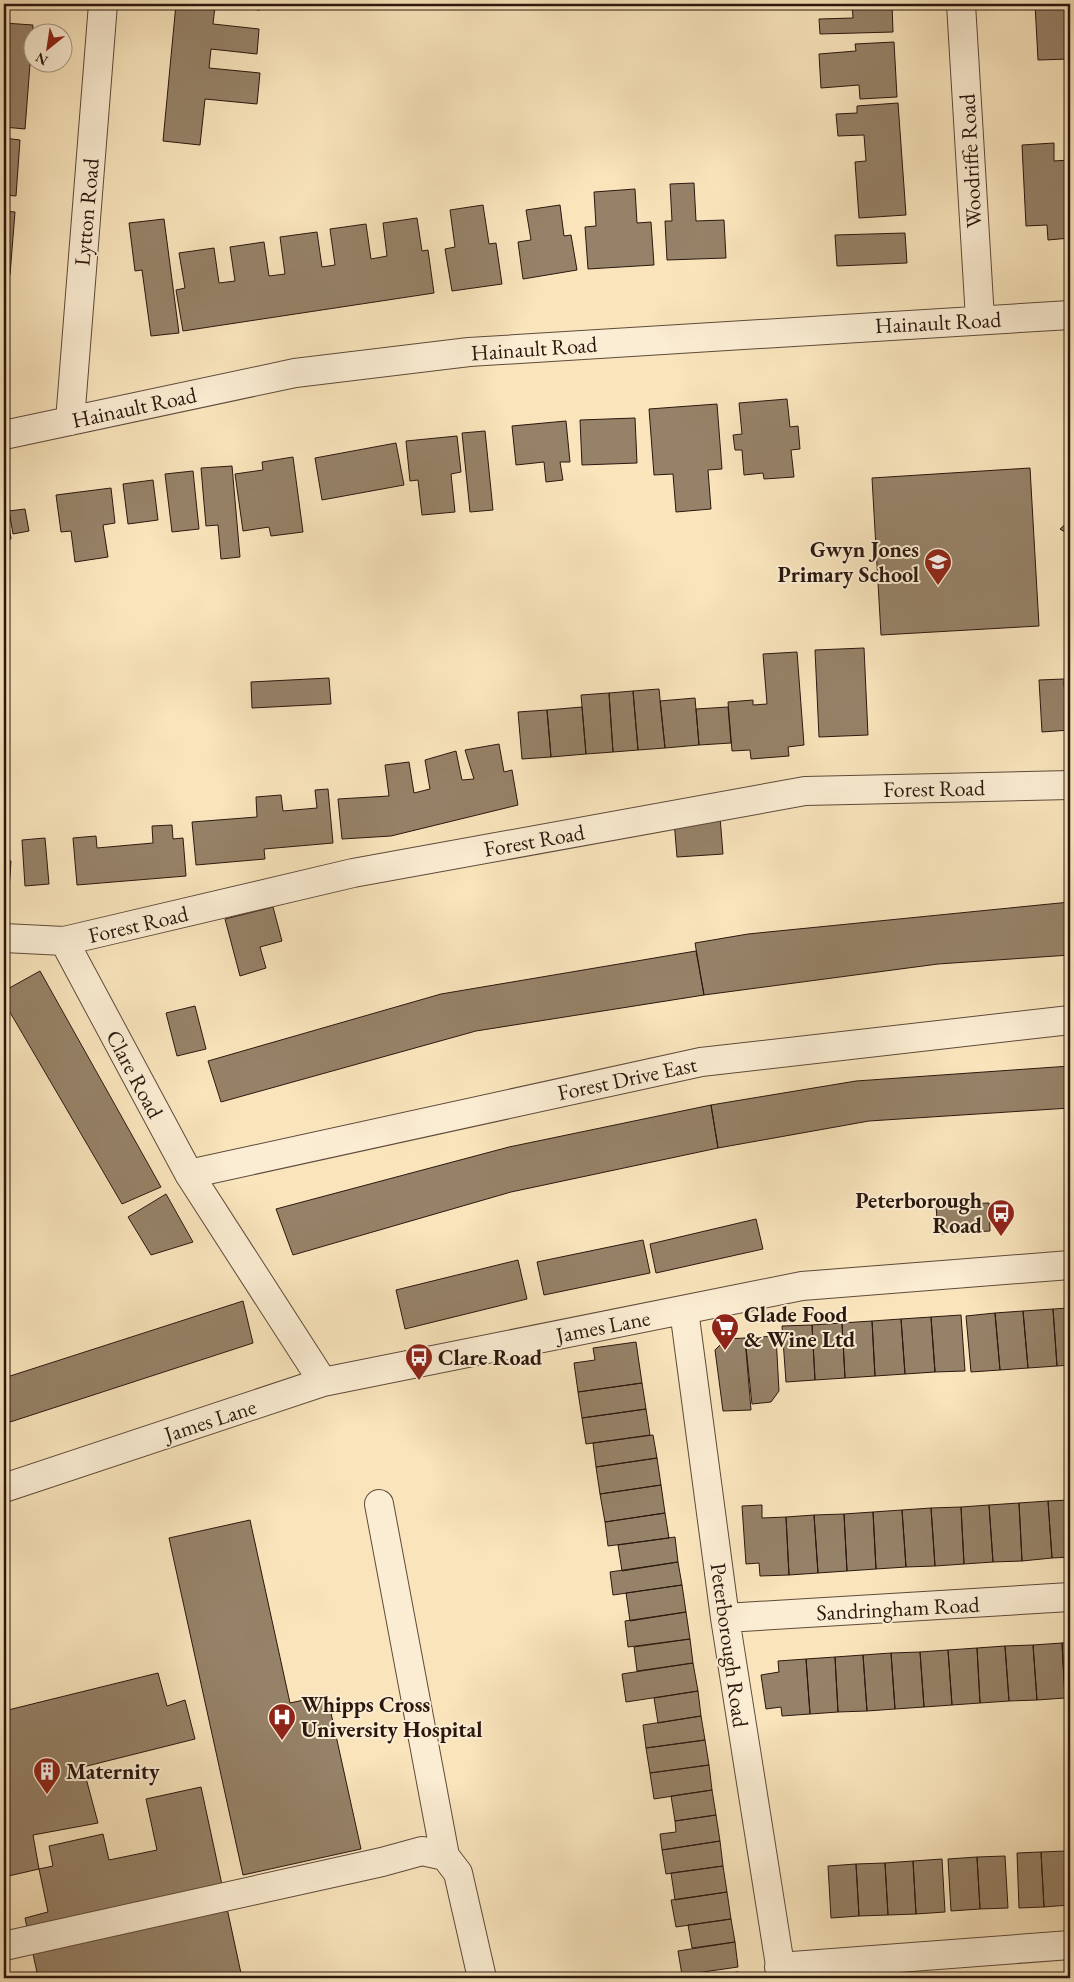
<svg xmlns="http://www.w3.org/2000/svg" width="1074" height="1982" viewBox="0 0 1074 1982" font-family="'EB Garamond',serif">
<rect width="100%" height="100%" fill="#f9e4bc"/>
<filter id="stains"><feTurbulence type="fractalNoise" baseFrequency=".004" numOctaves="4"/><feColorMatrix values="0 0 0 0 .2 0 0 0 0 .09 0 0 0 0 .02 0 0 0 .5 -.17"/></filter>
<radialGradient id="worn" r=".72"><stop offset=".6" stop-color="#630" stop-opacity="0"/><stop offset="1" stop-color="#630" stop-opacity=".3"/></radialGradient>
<!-- building -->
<path fill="#968268" stroke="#2b170e" d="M176,4H260V10L215,6L213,24L259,29L257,54L211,49L209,68L260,73L257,104L205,99L200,145L163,141Z
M852,4H892L893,32L820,34L819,19L853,18Z
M1035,4H1070V59L1038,60Z
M4,23L33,25L25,129L4,127Z
M894,42L897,97L860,99L859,85L821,88L819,54L856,51L855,44Z
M898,103L906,215L859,218L855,162L866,161L864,135L838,136L836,114L857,113V106Z
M4,138L20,140L16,196L4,195Z
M1054,143V161L1070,160V238L1048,240L1047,225L1026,226L1022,145Z
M694,183L696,221L724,220L726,258L667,260L665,221H672L670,184Z
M635,189L637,223L651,222L654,265L588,269L585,227L596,226L594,192Z
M483,205L489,244L496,243L502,284L452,291L445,249L455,247L450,210Z
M560,205L564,236L571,235L577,270L523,279L518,242L531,240L526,210Z
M4,211L15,212L10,275H4Z
M417,218L422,251L428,250L434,293L183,331L176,290L185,288L179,253L214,248L219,283L235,281L230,247L264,242L269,276L285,274L280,237L317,232L322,267L335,265L330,229L366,224L371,259L387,256L383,223Z
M164,219L179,333L151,336L142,270L135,271L129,223Z
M905,233L907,263L837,266L835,235Z
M9,297L6,363H4V298Z
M787,399L790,427L798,426L800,449L791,450L794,477L764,479L763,473L744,475L742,450H735L733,435L742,434L739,403Z
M717,404L722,469L708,470L711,509L676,512L673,474L654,475L649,409Z
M635,418L637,463L582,465L580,420Z
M566,421L570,462H560L563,480L546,482L544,462L516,465L512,426Z
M485,431L493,510L470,512L462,433Z
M457,436L461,472L451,474L455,512L422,515L418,480L410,481L406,441Z
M396,443L404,485L322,500L315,458Z
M293,457L303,532L271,536L269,527L243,531L235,474L263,470L262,462Z
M232,466L240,557L221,559L218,525L206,526L201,468Z
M1030,468L1039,626L881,635L872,478Z
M193,471L199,529L172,532L165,474Z
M153,480L158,520L128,524L123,484Z
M111,488L115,523L103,525L108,557L75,562L71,531L61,532L56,495Z
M25,509L29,531L13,534L9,511Z
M4,511H7L11,539L4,540Z
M1070,520V535L1060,529Z
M864,648L868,735L819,737L815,650Z
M797,652L804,745L788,747L789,756L751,759L750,750L732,751L728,702L753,700V705L767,704L763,654Z
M329,678L331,704L252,708L251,682Z
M1064,679V687L1070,686V730L1042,732L1039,680Z
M659,689L665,748L638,750L633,691Z
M633,691L638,750L613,752L609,693Z
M609,693L613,752L586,754L581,695Z
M695,698L699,745L665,748L660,701Z
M582,707L586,754L551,757L547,710Z
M728,707L731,743L699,745L696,709Z
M547,710L551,757L522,759L518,712Z
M499,744L504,772L512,770L518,805L391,836L342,839L338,799L389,796L385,765L409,762L414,793L430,789L425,760L456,751L462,780L474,779L465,750Z
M328,789L333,843L264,849L265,859L196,865L192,822L257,817L256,797L281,795L283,811L317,808L315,790Z
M720,817L723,854L677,857L674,820Z
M172,825L173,839L183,838L186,876L77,885L73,838L96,836L97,848L153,843L152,826Z
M45,838L49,884L25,886L22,840Z
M4,860L11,861L9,890L4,889Z
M1070,902V955L938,964L704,995L695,943L748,934Z
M273,907L282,941L260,947L266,968L240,976L225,919Z
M696,951L704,995L476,1031L221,1102L208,1061L441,994Z
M40,971L161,1187L122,1204L4,1002V991Z
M195,1006L206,1049L177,1056L166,1013Z
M1070,1066V1108L869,1121L718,1148L711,1105L856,1081Z
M711,1105L718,1148L511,1192L293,1255L276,1209L509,1147Z
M166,1194L193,1242L151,1255L128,1217Z
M989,1203L990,1231L938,1234L936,1205Z
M756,1219L763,1249L656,1273L650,1244Z
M643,1240L650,1273L544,1295L537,1262Z
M518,1260L527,1299L405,1329L396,1290Z
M243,1301L253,1343L4,1424V1378Z
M1070,1308V1365L1057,1366L1053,1309Z
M1053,1309L1057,1366L1028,1368L1023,1311Z
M1023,1311L1028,1368L1000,1370L995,1313Z
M995,1313L1000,1370L971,1372L966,1316Z
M961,1315L965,1371L935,1372L931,1317Z
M931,1317L935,1372L905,1374L901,1319Z
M901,1319L905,1374L875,1376L872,1321Z
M872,1321L875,1376L845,1378L842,1323Z
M842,1323L845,1378L815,1380L812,1325Z
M812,1325L815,1380L786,1382L782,1326Z
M776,1336L779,1391L771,1402L752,1404L745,1338Z
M745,1338L751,1410L723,1411L715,1350L726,1339Z
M636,1342L642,1383L578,1392L574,1363L595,1360L593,1348Z
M642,1383L646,1409L582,1418L578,1392Z
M646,1409L650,1435L586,1444L582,1418Z
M653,1435L657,1458L596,1467L593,1443Z
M657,1458L661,1485L600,1494L596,1467Z
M661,1485L665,1513L605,1522L600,1494Z
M1070,1500V1557L1052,1558L1048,1501Z
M1048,1501L1052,1558L1022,1561L1019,1503Z
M1019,1503L1022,1561L993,1562L989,1505Z
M762,1505V1518L786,1517L789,1575L760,1576L759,1563L746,1564L742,1506Z
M989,1505L993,1562L964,1564L961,1507Z
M961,1507L964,1564L935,1566L931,1508Z
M931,1508L935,1566L906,1567L902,1510Z
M902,1510L906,1567L876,1569L873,1512Z
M873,1512L876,1569L847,1571L844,1514Z
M665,1513L669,1538L608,1546L605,1522Z
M844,1514L847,1571L818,1573L814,1515Z
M814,1515L818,1573L789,1575L786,1517Z
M250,1520L290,1703L327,1695L361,1849L243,1875L169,1538Z
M675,1537L678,1562L622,1571L618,1545Z
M678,1562L682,1585L613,1595L610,1572Z
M682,1585L686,1612L630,1621L626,1593Z
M686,1612L690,1639L628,1647L625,1621Z
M690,1639L693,1663L637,1671L634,1647Z
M1070,1642V1698H1065L1062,1643Z
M1062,1643L1065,1698L1037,1700L1033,1645Z
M1033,1645L1037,1700L1009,1701L1005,1646Z
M1005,1646L1009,1701L980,1703L977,1648Z
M977,1648L980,1703L952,1705L948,1650Z
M948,1650L952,1705L924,1707L920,1652Z
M920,1652L924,1707L895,1709L891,1653Z
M891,1653L895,1709L867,1711L863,1655Z
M863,1655L867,1711L838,1712L835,1657Z
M835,1657L838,1712L810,1714L806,1659Z
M806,1659L810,1714L782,1716L781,1707L766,1709L761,1675L779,1672L778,1661Z
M693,1663L698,1691L626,1702L622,1674Z
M158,1673L167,1706L185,1700L195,1739L83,1767L98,1823L33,1835L39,1869L4,1877V1711Z
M698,1691L701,1716L658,1723L654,1698Z
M701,1716L705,1740L646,1748L643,1725Z
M705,1740L709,1765L650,1773L646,1748Z
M709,1765L712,1790L654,1799L650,1773Z
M201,1787L242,1978H8L37,1972L25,1918L48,1912L39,1869L53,1866L49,1846L103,1834L109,1860L157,1850L146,1799Z
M712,1790L716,1815L675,1821L671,1796Z
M716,1815L720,1841L662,1850L660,1834L676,1832L675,1821Z
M720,1841L723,1866L666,1874L662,1850Z
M1066,1851L1069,1905L1044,1907L1041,1852Z
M1066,1851H1070V1905H1069Z
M1041,1852L1044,1907L1019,1908L1017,1853Z
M1005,1856L1008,1908L980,1909L977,1857Z
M977,1857L980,1909L951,1911L948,1859Z
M942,1859L945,1912L916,1914L913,1861Z
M913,1861L916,1914L888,1915L885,1863Z
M885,1863L888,1915L859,1916L856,1864Z
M856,1864L859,1916L831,1918L828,1866Z
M723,1866L727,1892L675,1900L671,1873Z
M727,1892L731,1919L676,1927L671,1900Z
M731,1919L735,1942L692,1948L688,1925Z
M735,1942L738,1967L682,1975L678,1951Z
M738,1972L739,1978H687Z"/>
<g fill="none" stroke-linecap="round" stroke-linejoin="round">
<!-- minor casing -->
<g stroke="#5e4a3a" stroke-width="30">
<path id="minor" d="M961,4L980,319
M70,421L103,4
M4,435L295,373L469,352L1070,315
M4,938L64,941L353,873L805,791L1070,785
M64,941L189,1174L323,1382
M189,1174L701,1062L1070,1020
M684,1310L725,1618L782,1978
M4,1488L323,1382L802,1286L1070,1265
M379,1504L445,1856
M725,1618L1070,1597
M4,1946L382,1862L422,1851L445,1856L458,1873L482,1978
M779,1967L1070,1945"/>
</g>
<!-- minor -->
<use href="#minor" stroke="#fbedd3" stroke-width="28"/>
</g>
<!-- icons -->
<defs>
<g id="school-pin" transform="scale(1.4375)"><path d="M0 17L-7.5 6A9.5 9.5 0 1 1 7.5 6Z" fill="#8f2418" stroke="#fbedd3"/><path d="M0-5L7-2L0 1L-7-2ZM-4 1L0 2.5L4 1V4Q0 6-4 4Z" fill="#fff"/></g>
<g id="bus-pin" transform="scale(1.4375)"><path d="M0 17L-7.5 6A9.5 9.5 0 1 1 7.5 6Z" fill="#8f2418" stroke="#fbedd3"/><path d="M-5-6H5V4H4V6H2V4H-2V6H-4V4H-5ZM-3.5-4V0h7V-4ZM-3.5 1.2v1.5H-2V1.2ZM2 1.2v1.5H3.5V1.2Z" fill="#fff"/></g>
<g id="supermarket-pin" transform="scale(1.4375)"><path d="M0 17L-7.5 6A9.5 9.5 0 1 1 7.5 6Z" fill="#8f2418" stroke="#fbedd3"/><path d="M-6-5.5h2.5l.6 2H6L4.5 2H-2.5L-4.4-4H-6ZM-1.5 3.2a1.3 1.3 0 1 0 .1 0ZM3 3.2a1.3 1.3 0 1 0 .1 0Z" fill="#fff"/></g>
<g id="hospital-pin" transform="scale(1.4375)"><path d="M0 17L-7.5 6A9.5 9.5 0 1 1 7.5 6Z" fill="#8f2418" stroke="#fbedd3"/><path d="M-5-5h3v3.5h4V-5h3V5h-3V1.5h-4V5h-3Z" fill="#fff"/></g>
<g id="building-pin" transform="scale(1.4375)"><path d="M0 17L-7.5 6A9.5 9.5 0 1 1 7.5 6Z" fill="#8f2418" stroke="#fbedd3"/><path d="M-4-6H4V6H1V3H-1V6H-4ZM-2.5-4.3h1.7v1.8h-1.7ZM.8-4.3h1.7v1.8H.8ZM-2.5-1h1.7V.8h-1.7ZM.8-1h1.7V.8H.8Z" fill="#fff"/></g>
</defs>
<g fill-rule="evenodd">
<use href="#school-pin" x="938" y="562"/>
<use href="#bus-pin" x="1001" y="1213"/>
<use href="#supermarket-pin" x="725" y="1327"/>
<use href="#bus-pin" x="419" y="1357"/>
<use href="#hospital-pin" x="282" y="1717"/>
<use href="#building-pin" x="47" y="1771"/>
</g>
<g text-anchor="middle" stroke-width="4" stroke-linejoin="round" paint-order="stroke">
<!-- street labels -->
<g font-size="22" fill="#2b170e" stroke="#fbedd3">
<text transform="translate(970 161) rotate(-93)" y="8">Woodriffe Road</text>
<text transform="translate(86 212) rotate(-85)" y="8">Lytton Road</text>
<text transform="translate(938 322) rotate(-3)" y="8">Hainault Road</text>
<text transform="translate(534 348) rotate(-4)" y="8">Hainault Road</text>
<text transform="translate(134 407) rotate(-12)" y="8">Hainault Road</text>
<text transform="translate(934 788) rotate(-1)" y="8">Forest Road</text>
<text transform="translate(534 840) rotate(-10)" y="8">Forest Road</text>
<text transform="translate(138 924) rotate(-13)" y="8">Forest Road</text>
<text transform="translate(135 1074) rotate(62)" y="8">Clare Road</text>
<text transform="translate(627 1078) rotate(-12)" y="8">Forest Drive East</text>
<text transform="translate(603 1326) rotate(-11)" y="8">James Lane</text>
<text transform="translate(210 1420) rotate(-18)" y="8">James Lane</text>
<text transform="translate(898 1608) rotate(-3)" y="8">Sandringham Road</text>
<text transform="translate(730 1645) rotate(82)" y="8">Peterborough Road</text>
</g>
<!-- poi labels -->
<g font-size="22" font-weight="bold" fill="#2b170e" stroke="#fbedd3" text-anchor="start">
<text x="919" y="557" text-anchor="end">Gwyn Jones<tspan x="919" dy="25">Primary School</tspan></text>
<text x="982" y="1208" text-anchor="end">Peterborough<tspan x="982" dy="25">Road</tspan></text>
<text x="744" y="1322">Glade Food<tspan x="744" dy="25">&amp; Wine Ltd</tspan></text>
<text x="438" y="1365">Clare Road</text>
<text x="301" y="1712">Whipps Cross<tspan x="301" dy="25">University Hospital</tspan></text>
<text x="66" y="1779">Maternity</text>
</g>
</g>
<!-- margin -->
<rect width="1074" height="1982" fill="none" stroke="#f9e4bc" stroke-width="20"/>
<rect x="5" y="5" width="1064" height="1972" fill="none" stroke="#2b170e" stroke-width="2.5"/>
<rect x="10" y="10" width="1054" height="1962" fill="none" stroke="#2b170e"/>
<!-- north arrow -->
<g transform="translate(48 48) rotate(210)"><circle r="24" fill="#fbedd3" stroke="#a89784"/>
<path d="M0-4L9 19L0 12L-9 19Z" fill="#8f2418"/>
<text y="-8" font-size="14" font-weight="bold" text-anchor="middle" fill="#2b170e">N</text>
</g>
<rect width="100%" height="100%" filter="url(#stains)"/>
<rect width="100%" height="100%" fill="url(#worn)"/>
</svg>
